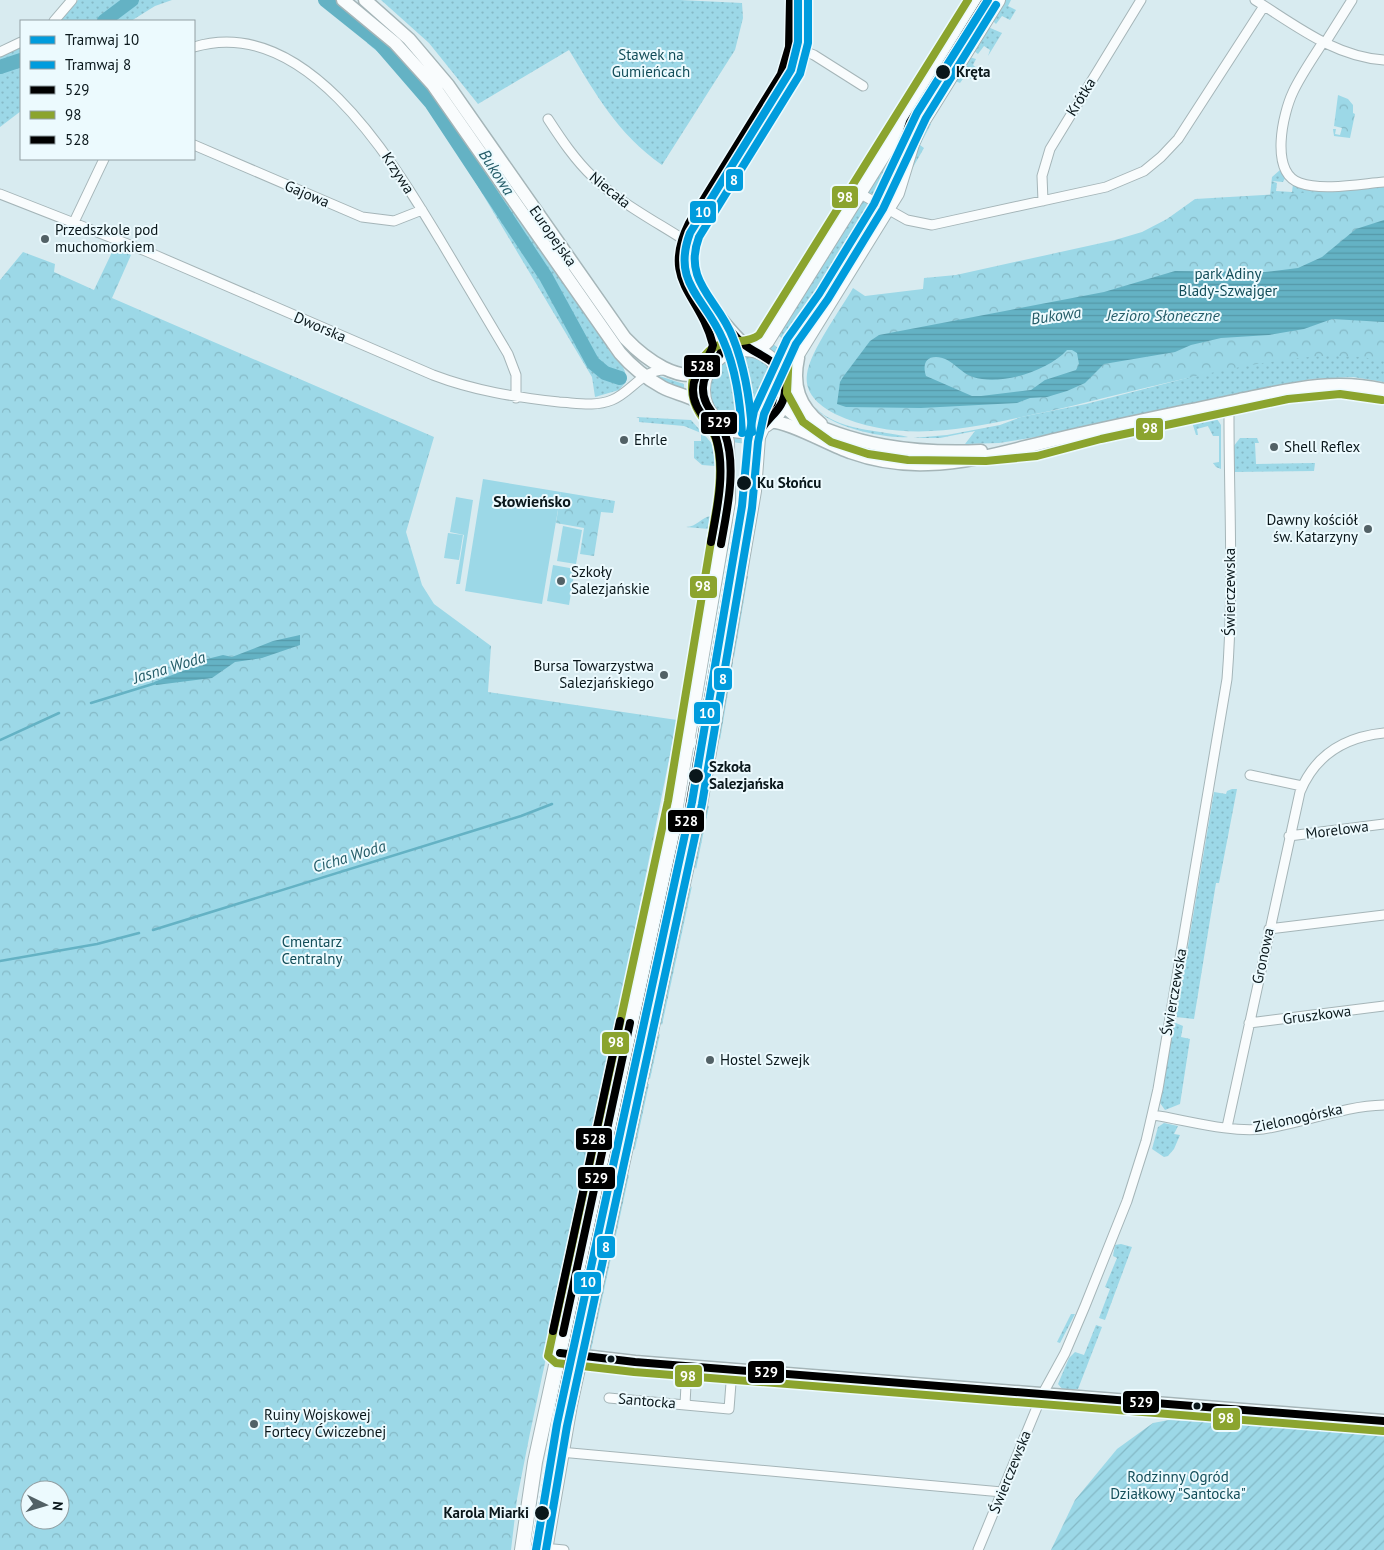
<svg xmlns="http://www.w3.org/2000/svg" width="1384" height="1550" viewBox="0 0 1384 1550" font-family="'PT Sans',sans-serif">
<defs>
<pattern id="grass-dots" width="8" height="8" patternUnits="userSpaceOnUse" patternTransform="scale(1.25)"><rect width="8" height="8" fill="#9cd8e7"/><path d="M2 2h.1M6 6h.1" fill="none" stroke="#85b9c6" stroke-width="1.8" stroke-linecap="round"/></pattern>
<pattern id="park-crowns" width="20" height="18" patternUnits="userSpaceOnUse" patternTransform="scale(1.25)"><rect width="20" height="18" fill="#9cd8e7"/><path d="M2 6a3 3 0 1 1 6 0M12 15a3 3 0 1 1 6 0" fill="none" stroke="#85b9c6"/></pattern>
<pattern id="garden-furrows" width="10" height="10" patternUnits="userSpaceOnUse" patternTransform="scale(1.25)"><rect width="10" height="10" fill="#9cd8e7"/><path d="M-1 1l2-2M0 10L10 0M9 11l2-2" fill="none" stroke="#85b9c6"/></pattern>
<pattern id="water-rules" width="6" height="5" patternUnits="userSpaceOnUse" patternTransform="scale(1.25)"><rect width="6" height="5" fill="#64b2c4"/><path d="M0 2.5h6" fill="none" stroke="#5598a8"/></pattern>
</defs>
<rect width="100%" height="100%" fill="#d8ebf0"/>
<!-- grass -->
<path fill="url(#grass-dots)" d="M78,0H172L155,6L131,21H60Z
M381,0H680L742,3L743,18L735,50L662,165C617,133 597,96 569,50L478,104L429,43Z
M1002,0H1011L1008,6L1016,10L1010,20L1002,16L996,24L993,21Z
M988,27L1002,33L988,56L990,50L984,46L978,54L974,51Z
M373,31L395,51L442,104L605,339C608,360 628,360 626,382L619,390L595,397L592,377L464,163L411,85L397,68L367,43Z
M21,46V111L0,127V55Z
M969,57L976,59L973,65L978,69L971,79L965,76L960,83L955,81Z
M918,106L924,110L898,181L882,202L867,193Z
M928,121L931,124L920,145L924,148L912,169L917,146Z
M1280,170L1285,178L1283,182L1272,181L1277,183L1276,191L1292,192L1293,184L1318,191L1384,186V204L1270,196L1272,177Z
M860,202C867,200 877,205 878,212L795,350L777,334Z
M772,343L790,358L785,364L769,349Z
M1384,348V382L1353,377L1311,379L1042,436L999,443L965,444L975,431L940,438H913L947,435L1000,425L1021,417L1086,404L1253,361Z
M708 390a36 36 0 1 1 72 0a36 36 0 1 1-72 0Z
M656,375L684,384V391L655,377Z
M690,405L702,412L720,432V441Z
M815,407C836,431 881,430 908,437C886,439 828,427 815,407Z
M1215,416L1221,425V469L1216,467L1213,463L1219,462V436H1213L1208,426L1197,429L1198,435H1196L1192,422Z
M636,417L691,420L714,446L715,466L702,465L694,458V441H701V433L684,426L639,422V418Z
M798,421L852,444L874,450L952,458H895L845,446Z
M732,436L752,437L753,445L732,442Z
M1240,438H1257L1259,443H1255L1256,464L1315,463L1314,471L1233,472V447Z
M711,516L709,529L686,527C697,527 701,517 711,516Z
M729,521L734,522L697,738L694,736Z
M747,576H748L734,658L733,655Z
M730,656L733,663L720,740L718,735Z
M1232,789H1237L1219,883H1216L1194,1019L1176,1017L1214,792L1226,794L1227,791Z
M704,805L709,806L696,869L694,865Z
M670,880L574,1318L568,1346L567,1345L668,881Z
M692,886L662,1025L659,1021L686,894Z
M1176,1023L1183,1026L1181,1037L1190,1039L1180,1104L1165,1110L1160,1103L1173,1024Z
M660,1034L650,1079L647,1077L655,1037Z
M646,1084H649L635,1149L632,1151L630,1150Z
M1164,1123L1178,1126L1174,1134L1180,1135L1174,1149L1168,1156L1164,1157L1152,1149L1158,1127Z
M629,1175L593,1341L591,1350L589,1347L624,1177Z
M1121,1244L1132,1247L1105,1320L1099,1318L1110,1289L1105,1287L1117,1258L1113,1256L1115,1245Z
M1071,1314H1075L1060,1343L1057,1342Z
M1096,1325L1102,1327L1078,1389L1063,1390L1058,1384L1069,1358L1075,1352L1084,1355Z
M569,1374L573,1375L544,1531L540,1530Z"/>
<!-- park -->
<path fill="url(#park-crowns)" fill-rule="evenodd" d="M1338,95L1348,99L1353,105V113L1355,114L1350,138L1334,136L1333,129H1336L1335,134L1340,135L1342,128L1334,126Z
M1384,188V361C1342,351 1299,357 1257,364C1187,376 1119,395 1050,411C978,426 906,447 835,414C820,406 804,394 807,374C810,351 841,309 853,288L865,296L923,289L924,278L956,275L1115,240L1142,232L1167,219L1195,199Z
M114,248L131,255L112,298L434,437L406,532L422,585L434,604L491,646L488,692L677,720L593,1138L530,1433L517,1499L511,1550H0V280L23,252L55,264L54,272L94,290ZM30,1490H60V1520H30Z
M561,492L615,501L613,513L601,512L594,556L580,554L584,528L556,523Z"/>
<!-- garden -->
<path fill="url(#garden-furrows)" d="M1169,1420L1384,1433V1550H1051L1075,1500L1117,1449L1153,1423Z"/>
<!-- pitch -->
<path fill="#9cd8e7" d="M483,479L561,492L542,604L465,591Z
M456,497L473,500L460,584H456L464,535L450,532Z
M563,526L582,530L576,564L557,561Z
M448,533L463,535L459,560L444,558Z
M553,565L575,569L569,605L547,601Z"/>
<!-- water -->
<path fill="url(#water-rules)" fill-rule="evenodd" d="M1384,220V322L1332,319L1304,329L1269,335L1221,338L1191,345L1175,352L1104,364L1085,383L1067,391L1047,397L1030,398L1017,403L921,408L846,407L837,404L840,382L843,377L870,341L879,335L1104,292L1175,271L1265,272L1298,268L1322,257L1356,229ZM1067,350H1072L1077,353L1079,364L1076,370L1045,380L1031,390L981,396H972L926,376C923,367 924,357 936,357C951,357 960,373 973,377C1001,386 1048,371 1067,350Z
M300,635V645L262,658L235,662L212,678L156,685L154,682L188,669L203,660L223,655L232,657L273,641Z"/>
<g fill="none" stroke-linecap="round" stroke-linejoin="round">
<!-- stream -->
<path stroke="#64b2c4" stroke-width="2.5" d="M91,703L156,683
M0,740L59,713
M153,930L521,816L552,804
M0,961L97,944L139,933"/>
<!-- river -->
<path stroke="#64b2c4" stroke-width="14" d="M325,0L380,44L431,103L546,277L593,363L605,373L620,378
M104,21L132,0
M0,67L21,60"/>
<!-- street casing -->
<g stroke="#a5b5b8" stroke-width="11">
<path id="street" d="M1255,0C1295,25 1335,57 1384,60
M54,21L72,0
M1323,42C1313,58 1301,75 1293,92C1283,113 1269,172 1300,183C1322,191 1360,184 1384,182
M1325,43L1352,0
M194,47C307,13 394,164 442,243C464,280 486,317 508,354L516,375V398
M799,49L814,55L863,86
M0,52L21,42
M548,119C561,139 575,160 593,177C621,204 657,222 689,243
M194,145L362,217L394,221L422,210
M859,193L907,220L932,225L1106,187L1144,171L1161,157L1178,139L1264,6
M0,194L148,252L433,375C475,391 515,397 559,402C577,403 595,407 612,400C632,392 643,368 667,370
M1043,201L1042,176L1050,149L1141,0
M74,222L104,159
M688,742L711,746
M1250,775L1302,786
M1289,836L1384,824
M664,870L686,875
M1269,929L1384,915
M1249,1023L1384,1006
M1153,1115C1186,1120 1230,1133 1263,1129C1305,1123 1342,1106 1384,1105
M1227,1127L1300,792C1315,755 1345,737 1384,733
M609,1398L729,1409L732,1370
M685,1404L687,1366
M560,1452L1002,1492
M522,1546L564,1550
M978,1550L1042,1395L1065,1353L1085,1306L1127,1201L1146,1141L1158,1089L1227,679C1234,592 1229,504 1229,417L1226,403"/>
</g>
<!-- secondary casing -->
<g stroke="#a5b5b8" stroke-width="15">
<path id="secondary" d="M343,0L395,43L433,85L620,353C632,367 646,378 662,387C677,395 695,396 707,409
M365,0L409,39L448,85L625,338C643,357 682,388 708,369
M709,310L723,343L720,356
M750,349C736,340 688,281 686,265C685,251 690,240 697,228L790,78L799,49L800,0
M798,358C792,386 799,406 821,424
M785,396L786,408L793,414C852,446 915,454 981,451
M769,422C785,419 831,446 850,452C875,461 901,465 928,464C972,463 1015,449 1058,439C1118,425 1178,413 1239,400C1288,390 1334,378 1384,390
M558,1353L635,1362L1384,1421"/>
</g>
<!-- primary casing -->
<g stroke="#a5b5b8" stroke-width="16">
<path id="primary" d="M703 390a41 41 0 1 1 82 0a41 41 0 1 1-82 0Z
M753,349L762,346L767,341L980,0
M785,388L790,366L897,193L912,144L919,127L998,0
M522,1550L535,1462L671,836L728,502L727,442L724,431L717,421
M545,1550L570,1405L699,810L754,491L758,437L763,426"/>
</g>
<!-- street -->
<use href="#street" stroke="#f9fcfd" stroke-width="9"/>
<!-- secondary -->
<use href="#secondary" stroke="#f9fcfd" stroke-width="12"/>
<!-- primary -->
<use href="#primary" stroke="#f9fcfd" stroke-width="14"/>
<!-- bus-1 casing -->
<g stroke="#ecfafe" stroke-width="11">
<path id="bus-1" d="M710,311L721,333L723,347C719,362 704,370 703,387C702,408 719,416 725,434C737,467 727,510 721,544
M563,1333L630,1023
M560,1353L635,1362L1384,1421
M581,1357L657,1012L709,752L749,526L758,437C763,418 785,412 785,389C785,359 759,358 741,342C731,333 723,320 714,309C691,280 677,265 697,228L790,78L799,49L800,0"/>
</g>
<!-- bus-2 casing -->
<g stroke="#ecfafe" stroke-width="11">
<path id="bus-2" d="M968,0L759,335C747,345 725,337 709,351C691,368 686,392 700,414C706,423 715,432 717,443C722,463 720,485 717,505L668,801L548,1356L556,1363L634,1372L1383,1431
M918,110L903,140L888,189L789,350L787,393L803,422L831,442L868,454L908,460L986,461L1037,456L1101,439L1288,399L1340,394L1382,400"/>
</g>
<!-- bus-3 casing -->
<g stroke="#ecfafe" stroke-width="11">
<path id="bus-3" d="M711,542C717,510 726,470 716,438C710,420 693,411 693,390C693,371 709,362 713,345C700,293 660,282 689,223L781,74L789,47L790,0
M553,1331L620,1021
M535,1548L560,1403L689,808L744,490L748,430L772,403L781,362L888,189L910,122L986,0"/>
</g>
<!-- bus-1 -->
<use href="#bus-1" stroke="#000" stroke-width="8"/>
<!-- bus-2 -->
<use href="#bus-2" stroke="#8ba42e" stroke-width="8"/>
<!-- bus-3 -->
<use href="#bus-3" stroke="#000" stroke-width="8"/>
<!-- tram-1 casing -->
<g stroke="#ecfafe" stroke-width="11">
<path id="tram-1" d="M742,433C740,401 736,369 723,340C706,298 671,284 690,233L791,70L798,42V0
M536,1550L557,1424L692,802L742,506L748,441L754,411L787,339L819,294L874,204L917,113L988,0"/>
</g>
<!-- tram-2 casing -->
<g stroke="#ecfafe" stroke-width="11">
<path id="tram-2" d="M752,432C750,400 745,368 733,338C719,300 682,282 699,237L800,74L808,43V0
M546,1550L567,1426L702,804L752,508L758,442L764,414L796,344L828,299L883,209L926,118L996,5"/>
</g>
<!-- tram-1 -->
<use href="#tram-1" stroke="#009cdd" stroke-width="8"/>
<!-- tram-2 -->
<use href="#tram-2" stroke="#009cdd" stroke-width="8"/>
</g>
<!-- markers -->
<g fill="#0a171b" stroke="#ecfafe" stroke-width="2">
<circle cx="943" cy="72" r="8"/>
<circle cx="744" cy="483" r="8"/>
<circle cx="696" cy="776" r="8"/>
<circle cx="611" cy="1359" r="4.5"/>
<circle cx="1197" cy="1406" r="4.5"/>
<circle cx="542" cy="1513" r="8"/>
</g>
<g fill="#526166" stroke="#ecfafe" stroke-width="2">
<circle cx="45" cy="239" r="5"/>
<circle cx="624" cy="440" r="5"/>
<circle cx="1274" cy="447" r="5"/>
<circle cx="1368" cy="529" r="5"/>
<circle cx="561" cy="581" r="5"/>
<circle cx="664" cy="675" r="5"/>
<circle cx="710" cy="1060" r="5"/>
<circle cx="254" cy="1424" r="5"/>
</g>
<g text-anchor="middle" stroke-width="4" stroke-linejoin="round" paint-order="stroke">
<!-- park labels -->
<g font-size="15" fill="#124d59" stroke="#ecfafe">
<text x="651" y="60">Stawek na<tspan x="651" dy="17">Gumieńcach</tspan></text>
<text x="1228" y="279">park Adiny<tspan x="1228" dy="17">Blady-Szwajger</tspan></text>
<text x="312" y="947">Cmentarz<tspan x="312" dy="17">Centralny</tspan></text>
<text x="1178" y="1482">Rodzinny Ogród<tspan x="1178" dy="17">Działkowy "Santocka"</tspan></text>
</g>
<!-- stop labels -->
<g font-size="15" font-weight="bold" fill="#0a171b" stroke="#ecfafe" text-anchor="start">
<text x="956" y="77">Kręta</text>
<text x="757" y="488">Ku Słońcu</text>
<text x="709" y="772">Szkoła<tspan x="709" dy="17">Salezjańska</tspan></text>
<text x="529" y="1518" text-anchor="end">Karola Miarki</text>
</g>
<!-- street labels -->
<g font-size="15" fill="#0a171b" stroke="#ecfafe">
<text transform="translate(1081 97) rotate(-58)" y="5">Krótka</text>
<text transform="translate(398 173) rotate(57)" y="5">Krzywa</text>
<text transform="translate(610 190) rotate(39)" y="5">Niecała</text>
<text transform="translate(307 194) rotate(23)" y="5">Gajowa</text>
<text transform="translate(553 236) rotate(55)" y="5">Europejska</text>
<text transform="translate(320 327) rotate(23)" y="5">Dworska</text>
<text transform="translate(1230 592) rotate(-90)" y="5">Świerczewska</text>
<text transform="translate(1337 830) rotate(-7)" y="5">Morelowa</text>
<text transform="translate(1263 956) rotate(-78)" y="5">Gronowa</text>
<text transform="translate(1174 992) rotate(-80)" y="5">Świerczewska</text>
<text transform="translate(1317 1015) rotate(-7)" y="5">Gruszkowa</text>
<text transform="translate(1298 1118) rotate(-12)" y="5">Zielonogórska</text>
<text transform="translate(647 1401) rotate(5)" y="5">Santocka</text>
<text transform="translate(1010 1472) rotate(-68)" y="5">Świerczewska</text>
</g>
<!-- poi labels -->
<g font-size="15" fill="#0a171b" stroke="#ecfafe" text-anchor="start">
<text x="55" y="235">Przedszkole pod<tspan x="55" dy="17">muchomorkiem</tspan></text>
<text x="634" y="445">Ehrle</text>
<text x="1284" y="452">Shell Reflex</text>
<text x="1358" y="525" text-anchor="end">Dawny kościół<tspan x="1358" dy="17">św. Katarzyny</tspan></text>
<text x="571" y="577">Szkoły<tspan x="571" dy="17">Salezjańskie</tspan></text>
<text x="654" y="671" text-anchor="end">Bursa Towarzystwa<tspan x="654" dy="17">Salezjańskiego</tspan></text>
<text x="720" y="1065">Hostel Szwejk</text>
<text x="264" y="1420">Ruiny Wojskowej<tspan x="264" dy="17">Fortecy Ćwiczebnej</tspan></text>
</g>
<!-- water labels -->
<g font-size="16" font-style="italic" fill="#255d69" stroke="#ecfafe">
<text transform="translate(497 172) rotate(57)" y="6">Bukowa</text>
<text transform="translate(1056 315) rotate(-8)" y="6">Bukowa</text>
<text x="1163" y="321">Jezioro Słoneczne</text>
<text transform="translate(169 667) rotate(-17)" y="6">Jasna Woda</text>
<text transform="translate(349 856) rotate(-17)" y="6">Cicha Woda</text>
</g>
<!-- neighbourhood labels -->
<g font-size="16" font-weight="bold" fill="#0a171b" stroke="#ecfafe">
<text x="532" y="507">Słowieńsko</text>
</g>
</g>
<g stroke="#ecfafe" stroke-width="2">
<rect x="725" y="168" width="19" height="24" rx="5" fill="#009cdd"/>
<rect x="831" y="185" width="28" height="24" rx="5" fill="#8ba42e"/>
<rect x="689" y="200" width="28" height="24" rx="5" fill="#009cdd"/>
<rect x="683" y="354" width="38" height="24" rx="5" fill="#000"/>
<rect x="700" y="411" width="38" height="24" rx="5" fill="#000"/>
<rect x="1135" y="417" width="29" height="24" rx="5" fill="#8ba42e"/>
<rect x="689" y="575" width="29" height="24" rx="5" fill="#8ba42e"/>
<rect x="713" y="667" width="20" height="24" rx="5" fill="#009cdd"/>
<rect x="693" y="701" width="28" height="24" rx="5" fill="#009cdd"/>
<rect x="667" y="809" width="38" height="24" rx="5" fill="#000"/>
<rect x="601" y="1031" width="29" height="24" rx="5" fill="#8ba42e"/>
<rect x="575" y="1127" width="38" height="24" rx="5" fill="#000"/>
<rect x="577" y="1166" width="39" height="24" rx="5" fill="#000"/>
<rect x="596" y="1235" width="20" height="24" rx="5" fill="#009cdd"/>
<rect x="573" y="1271" width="29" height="24" rx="5" fill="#009cdd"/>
<rect x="747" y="1360" width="38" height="24" rx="5" fill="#000"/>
<rect x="674" y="1364" width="29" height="24" rx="5" fill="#8ba42e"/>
<rect x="1122" y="1390" width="38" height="24" rx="5" fill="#000"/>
<rect x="1212" y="1407" width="29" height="24" rx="5" fill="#8ba42e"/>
</g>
<g font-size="14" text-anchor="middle" font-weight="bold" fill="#fff">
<text x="734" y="185">8</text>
<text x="845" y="202">98</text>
<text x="703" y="217">10</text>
<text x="702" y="371">528</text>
<text x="719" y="427">529</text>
<text x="1150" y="433">98</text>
<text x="703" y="591">98</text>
<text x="723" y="684">8</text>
<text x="707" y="718">10</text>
<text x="686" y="826">528</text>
<text x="616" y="1047">98</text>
<text x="594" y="1144">528</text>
<text x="596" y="1183">529</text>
<text x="606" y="1252">8</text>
<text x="588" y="1287">10</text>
<text x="766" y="1377">529</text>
<text x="688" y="1381">98</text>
<text x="1141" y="1407">529</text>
<text x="1226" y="1423">98</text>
</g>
<!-- legend -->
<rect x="20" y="20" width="175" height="140" fill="#ecfafe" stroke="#929fa3"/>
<rect x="30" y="36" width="25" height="8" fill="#009cdd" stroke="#929fa3"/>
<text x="65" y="45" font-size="15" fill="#0a171b">Tramwaj 10</text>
<rect x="30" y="61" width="25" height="8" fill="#009cdd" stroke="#929fa3"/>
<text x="65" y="70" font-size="15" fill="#0a171b">Tramwaj 8</text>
<rect x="30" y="86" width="25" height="8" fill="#000000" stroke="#929fa3"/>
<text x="65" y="95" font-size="15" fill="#0a171b">529</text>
<rect x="30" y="111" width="25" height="8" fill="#8ba42e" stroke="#929fa3"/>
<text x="65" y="120" font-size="15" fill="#0a171b">98</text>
<rect x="30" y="136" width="25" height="8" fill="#000000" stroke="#929fa3"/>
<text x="65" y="145" font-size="15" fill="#0a171b">528</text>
<!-- north arrow -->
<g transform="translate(45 1505) rotate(95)"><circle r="24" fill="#ecfafe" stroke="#929fa3"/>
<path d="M0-4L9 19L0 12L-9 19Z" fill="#526166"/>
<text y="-8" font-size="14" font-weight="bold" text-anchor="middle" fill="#0a171b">N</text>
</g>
</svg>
